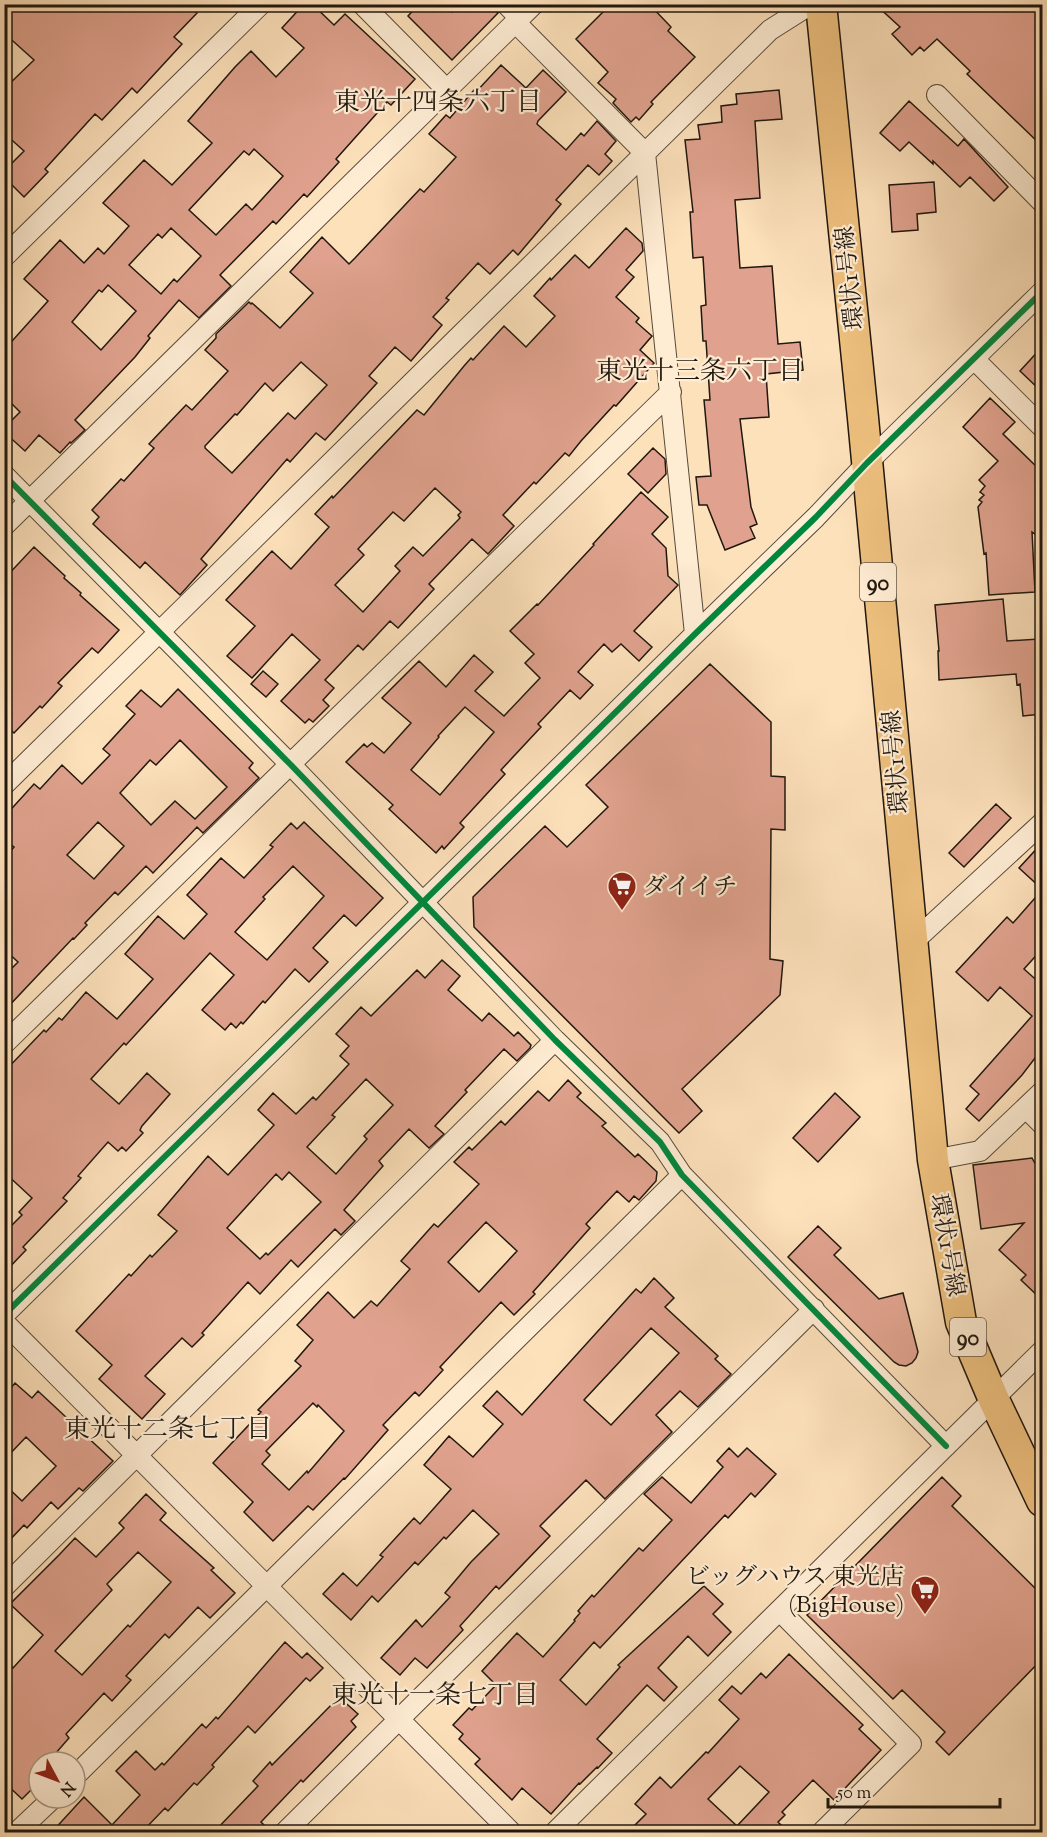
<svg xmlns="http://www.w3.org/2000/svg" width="1047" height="1837" viewBox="0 0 1047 1837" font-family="'Sorts Mill Goudy','Noto Serif JP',serif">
<rect width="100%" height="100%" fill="#fde1bb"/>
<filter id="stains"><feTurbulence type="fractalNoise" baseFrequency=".00333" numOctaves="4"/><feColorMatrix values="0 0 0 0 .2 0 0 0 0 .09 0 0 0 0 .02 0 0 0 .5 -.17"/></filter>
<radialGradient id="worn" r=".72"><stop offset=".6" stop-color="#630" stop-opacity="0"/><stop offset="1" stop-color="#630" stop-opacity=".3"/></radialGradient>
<!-- building -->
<path fill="#e0a28e" stroke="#20170e" stroke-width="1.5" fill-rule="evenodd" d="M4,4H187L197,13L174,37L182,44L137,93L132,88L102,120L95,114L45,169L48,172L24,197L4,177V171L24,151L4,133V89L34,60L4,33Z
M304,4H312L334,25L345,14L415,79L391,105L387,102L336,159L339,162L307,197L304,194L276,224L273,221L220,275L231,286L199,318L179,300L148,336L150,338L135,357L75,420L85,430L71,443L70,442L60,453L39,435L25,451L4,432V428L20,412L4,396V350L48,301L24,279L60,240L84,263L98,248L104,254L129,226L103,203L144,160L172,185L212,143L188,121L235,67L251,51L276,77L304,48L282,28ZM254,149L283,176L252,210L246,204L216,235L189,210L244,151L249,155ZM171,228L201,256L177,282L174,279L161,294L129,265L158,234L162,238ZM108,285L136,311L101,350L72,322L99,290L102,292Z
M419,4H444L452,12L460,4H490L498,13L452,60L408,16Z
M611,4H649L671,27L668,31L695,57L651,102L653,104L639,120L636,117L631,122L613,103L616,99L598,83L608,72L576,39Z
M875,4H1042V146L967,74L970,71L937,39L924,51L920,47L912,55L892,34L900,27Z
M501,65L526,88L543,70L566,92L538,121L537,124L566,150L581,133L584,136L597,121L616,141L605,154L612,161L599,175L588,165L556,200L561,204L518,255L513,250L490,274L478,263L446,298L449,300L433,317L442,325L411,361L395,347L369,376L377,383L367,394L325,440L316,433L290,462L287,459L201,559L207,565L180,595L145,562L140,568L93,524L99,517L92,510L121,479L124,481L154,448L149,444L186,405L192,410L228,371L205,350L216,338V334L249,302L251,304L252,303L280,328L313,293L290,272L322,237L349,264L355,258L420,189L424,192L456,157L429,134L446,115L450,118L474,90L476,92ZM301,362L327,385L295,419L288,413L232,473L205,448V446L235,414L237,415L265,383L273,391Z
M779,90L782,119L755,121L760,198L735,200L740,268L772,266L778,344L800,342L803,370L766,374L769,417L740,419L751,507L757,524L750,527L755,538L725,550L707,505H699L696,477L711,476L704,400H710L706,341H703L701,306L706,305L703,257L693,258L690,212H693L685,140L700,139L698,125L722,122L721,106L737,104L736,94Z
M909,101L958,146L964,139L1008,187L994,201L970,177L960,187L933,161V164L909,142L900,151L880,133Z
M934,182L936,212L917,214L918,230L892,232L889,185Z
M626,228L642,243L643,251L626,270L634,277L616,297L639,318L636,322L652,336L640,350L654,363L616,406L614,405L581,441L569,456L565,453L536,484L534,482L503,515L514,526L488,554L472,539L429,584L434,589L398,628L390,621L363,650L358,645L325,680L334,688L323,700L329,706L313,722L309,719L305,723L281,701L320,660L292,634L252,678L227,656L255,626L226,600L272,551L291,569L329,527L315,514L332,496L333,498L417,410L424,415L464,366L471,358L473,360L504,326L526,347L555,316L534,296L550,278L551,280L575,255L589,268ZM435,488L461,512L458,515L460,518L423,556L413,547L395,566L400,571L363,612L335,585L364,555L358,549L393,512L404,521Z
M1042,347V392L1020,371Z
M990,398L1015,422L1003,434L1042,472V539L1032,532L1035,592L989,595L986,553L984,554L978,507L982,502L979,500L984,495L980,492L985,486L979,480L998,461L963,427Z
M653,448L665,459L666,474L648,493L628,474Z
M641,492L668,517L652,534L666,548L668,576L678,585L634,631L652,647L639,661L621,644L612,652L604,644L578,672L593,685L580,699L570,690L538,724L541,727L501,770L505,774L460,823L464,827L444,849L442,846L436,853L389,809L393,805L346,762L364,744L367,747L372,743L384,753L411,723L382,698L419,661L446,687L474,655L493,672L475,691L504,716L540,678L525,663L534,654L510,631L537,604L538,605L594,545L593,544ZM465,707L494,732L440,795L411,770L439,737L438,736Z
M34,547L65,576L64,578L81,593L80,595L119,630L98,653L92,648L58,683L62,686L42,708L40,706L14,733L4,724V579Z
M1003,599L1007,641L1039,639L1042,682V714L1023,716L1020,684L1017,685L1016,674L939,680L938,651H939L935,605Z
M710,664L771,722V776L785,777V830L771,829L770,959L783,961L780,995L682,1089L702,1111L679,1133L474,927L473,897L545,826L567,847L608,807L586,785Z
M263,671L278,684L266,697L251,684Z
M178,689L253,763L249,768L259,778L203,833L197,827L153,873L146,866L118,895L115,892L85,923L87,925L74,939L73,938L4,1011V976L18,962L4,949V858L14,847L4,839V817L34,784L40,789L62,765L82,784L110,755L103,749L135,714L126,706L141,690L161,707ZM180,740L227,787L195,819L175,801L151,825L120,793L150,760L156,765ZM98,822L124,846L94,879L67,855Z
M996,804L1011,818L964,867L949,853Z
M304,822L383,898L356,926L344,915L313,948L328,962L309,982L295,969L265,1003L263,1001L243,1024L241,1022L236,1028L231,1023L225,1030L202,1010L234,975L210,953L126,1045L124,1043L91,1079L119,1104L147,1073L170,1094L142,1126L140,1130L143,1133L126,1151L122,1147L118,1151L108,1142L78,1176L81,1178L63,1198L67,1201L23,1247L26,1250L4,1273V1230L6,1231L22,1215L19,1212L32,1198L4,1172V1072L44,1030L46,1032L59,1018L62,1020L86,992L117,1019L153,979L125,954L158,916L184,939L207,914L187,895L221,858L244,878L273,847L270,845L291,823L297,829ZM293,866L324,896L267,960L235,932L265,899L263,897Z
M1042,843V889L1019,868Z
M1042,890V949L1024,969L1042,985V1049L1022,1075L979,1121L966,1109L979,1094L970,1086L1032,1016L1000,987L988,1001L956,972L1007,917L1013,923Z
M442,960L460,976L448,990L482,1021L489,1013L514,1036L518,1032L531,1045L530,1048L517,1061L504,1049L465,1090L467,1092L435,1126L444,1134L429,1148L409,1129L379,1161L383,1166L344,1210L355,1221L341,1235L335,1229L298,1267L291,1260L260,1294L248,1282L202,1333L204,1335L192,1347L182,1338L145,1376L165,1394L142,1419L99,1379L112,1365L76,1331L129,1274L131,1276L150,1255L152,1257L177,1231L158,1215L208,1156L228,1175L274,1125L258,1110L273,1093L296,1114L313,1097L316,1100L349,1064L340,1056L349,1046L336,1034L361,1007L371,1016L417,970L425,978ZM366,1079L393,1105L364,1136L367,1139L336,1174L307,1147L335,1117L332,1115ZM289,1172L321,1202L268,1255L266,1253L260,1259L227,1228L276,1174L282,1180Z
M568,1080L581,1093L577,1097L606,1123L602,1126L635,1157L638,1154L657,1172L656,1181L639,1200L634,1196L629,1202L617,1191L586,1224L590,1228L533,1292L535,1294L514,1315L501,1302L440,1367L443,1370L419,1396L415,1392L383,1425L388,1430L345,1479L344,1478L313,1510L308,1506L273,1541L244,1512L253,1502L213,1463L261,1412L258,1410L301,1366L295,1361L313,1340L297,1325L328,1292L354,1318L371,1301L377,1306L410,1269L401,1261L434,1224L438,1227L479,1184L454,1162L469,1147L472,1150L501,1121L505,1125L538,1091L549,1101ZM486,1222L517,1251L479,1292L448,1262ZM313,1403L317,1407L318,1405L344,1431L308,1473L307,1471L289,1490L262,1464L270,1455L266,1451Z
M835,1093L860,1117L818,1162L793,1138Z
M1032,1158L1042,1176V1300L1021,1280L1026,1275L999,1250L1024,1223L981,1229L973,1165Z
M818,1226L841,1248L834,1255L879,1299L903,1293L918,1352L916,1358L912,1363L906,1366L899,1365L894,1362L788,1257Z
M654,1278L674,1298L665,1307L718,1356L715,1359L731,1374L698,1407L680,1391L656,1415L672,1432L605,1499L586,1480L540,1526L550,1536L499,1589L496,1586L460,1626L463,1630L427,1668L415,1658L400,1675L381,1658L416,1620L422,1627L450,1597L445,1593L471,1562L499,1534L473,1510L446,1539L444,1537L418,1565L415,1562L378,1602L372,1596L351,1620L323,1594L343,1573L357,1586L383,1557L380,1555L414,1518L420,1524L451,1489L424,1465L449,1436L473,1457L503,1424L483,1406L497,1391L522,1415L636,1289L641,1293ZM651,1328L679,1353L611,1425L584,1400Z
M15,1383L32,1398L38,1391L113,1461L83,1491L79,1488L58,1509L51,1502L27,1528L24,1525L4,1546V1484L22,1501L56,1466L26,1437L4,1460L5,1395Z
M729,1448L738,1457L747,1448L776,1474L755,1497L751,1493L728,1518L725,1515L600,1648L594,1642L560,1680L586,1705L620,1667L618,1665L704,1586L723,1604L713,1614L731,1632L708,1656L688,1636L658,1668L677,1687L664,1701L647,1685L597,1739L612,1753L598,1768L597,1767L580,1784L579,1783L551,1814L522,1788L512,1800L475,1764L480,1759L459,1739L463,1734L453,1725L469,1708L472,1710L496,1685L482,1671L517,1633L543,1657L575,1621L574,1620L580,1613L578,1611L592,1595L594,1597L639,1548L643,1551L672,1520L644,1494L662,1477L691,1503L723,1467L717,1461Z
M942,1477L961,1496L952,1506L1042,1595V1659L949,1755L936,1742L945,1732L902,1690L893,1699L807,1615Z
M146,1494L166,1513L160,1520L214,1568L211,1570L235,1593L210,1618L198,1607L169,1638L165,1634L126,1676L131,1680L112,1701L104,1693L66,1734L69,1738L48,1762H39V1782L22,1799L4,1782V1660L13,1668L43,1635L10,1604L59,1555L75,1538L96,1557L124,1528L119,1523ZM138,1552L171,1582L130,1627L128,1625L82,1675L55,1651L112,1590L107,1584Z
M285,1642L302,1658L307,1653L323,1668L310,1681L306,1678L255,1733L248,1726L212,1765L214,1767L197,1785L194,1783L168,1811L165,1808L141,1833H51L84,1797L112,1825L140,1795L116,1771L136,1751L155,1770L162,1763L164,1765L202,1724L206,1728L216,1717L218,1719Z
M789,1654L863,1725L859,1729L881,1750L834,1800L813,1780L782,1812L785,1815L778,1822L789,1833H627L646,1814L635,1804L660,1777L671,1788L706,1752L708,1753L739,1719L719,1700L732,1686L741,1694L761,1673L766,1678ZM740,1766L769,1792L737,1826L708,1799Z
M339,1697L358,1714L351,1721L356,1727L303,1782L301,1780L261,1822L272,1833H213L258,1786L253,1781L270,1762L272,1765Z"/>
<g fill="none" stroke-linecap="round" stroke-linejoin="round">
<!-- minor casing -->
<g stroke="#574a39" stroke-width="22">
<path id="minor" d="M362,4L447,90
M506,4L520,18
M515,22L645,153L695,634
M937,95L1042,202
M4,257L261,4
M974,359L1042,427
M4,475L290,764L555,1040L660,1142L682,1175L946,1446
M4,526L534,4
M4,785L770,30L811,4
M912,943L1042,823
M4,1044L671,392
M1026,1108L1042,1124
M933,1160L980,1151L1042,1092
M4,1315L695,634L816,517L867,463L1042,292
M4,1322L511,1832
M4,1587L555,1040
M780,1611L911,1744L822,1832
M75,1776L682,1175
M17,1832L53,1798
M285,1832L814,1309
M555,1832L1042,1351"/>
</g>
<!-- primary casing -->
<g stroke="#20170e" stroke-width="33">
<path id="primary" d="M821,4L863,418L933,1160L961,1322L994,1400L1042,1501"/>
</g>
<!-- minor -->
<use href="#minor" stroke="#feecd3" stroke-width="20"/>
<!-- primary -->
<use href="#primary" stroke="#eec07e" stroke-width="30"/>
<!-- cycleway casing -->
<g stroke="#feecd3" stroke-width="10">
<path id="cycleway" d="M4,475L290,764L555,1040L660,1142L682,1175L946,1446
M4,1315L695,634L816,517L867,463L1042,292"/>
</g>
<!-- cycleway -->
<use href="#cycleway" stroke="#00873e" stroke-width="6"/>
</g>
<!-- icons -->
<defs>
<g id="supermarket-pin" transform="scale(1.5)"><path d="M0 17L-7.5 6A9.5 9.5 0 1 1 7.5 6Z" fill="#8f2418" stroke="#feecd3"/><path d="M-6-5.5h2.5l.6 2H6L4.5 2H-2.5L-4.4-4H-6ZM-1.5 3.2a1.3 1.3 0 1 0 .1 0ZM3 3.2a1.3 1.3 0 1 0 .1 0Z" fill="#fff"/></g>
</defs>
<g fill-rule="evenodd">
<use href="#supermarket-pin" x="622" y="886"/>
<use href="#supermarket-pin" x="925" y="1590"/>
</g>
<g text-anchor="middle" stroke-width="4.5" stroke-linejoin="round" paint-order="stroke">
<!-- shield labels -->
<g fill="#feecd3" stroke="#635749" stroke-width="1.5">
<rect x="860" y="563" width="36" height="38" rx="4.5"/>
<rect x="950" y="1318" width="36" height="38" rx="4.5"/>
</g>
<g font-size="22" font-weight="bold" fill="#20170e">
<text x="878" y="590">90</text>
<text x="968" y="1345">90</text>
</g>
<!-- street labels -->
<g font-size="24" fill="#20170e" stroke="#feecd3">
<text transform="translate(849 278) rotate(-96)" y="8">環状1号線</text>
<text transform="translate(895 762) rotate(-95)" y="8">環状1号線</text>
<text transform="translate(948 1245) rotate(80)" y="8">環状1号線</text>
</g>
<!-- poi labels -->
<g font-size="24" fill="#20170e" stroke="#feecd3" text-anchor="start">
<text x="643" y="894">ダイイチ</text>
<text x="904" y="1584" text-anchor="end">ビッグハウス 東光店<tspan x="904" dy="28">(BigHouse)</tspan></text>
</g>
<!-- neighbourhood labels -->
<g font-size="26" fill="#20170e" stroke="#feecd3">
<text x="438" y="110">東光十四条六丁目</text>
<text x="700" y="379">東光十三条六丁目</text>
<text x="168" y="1437">東光十二条七丁目</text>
<text x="435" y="1703">東光十一条七丁目</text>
</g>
</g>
<!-- margin -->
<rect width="1047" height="1837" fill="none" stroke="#fde1bb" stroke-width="24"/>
<rect x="6" y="6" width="1035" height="1825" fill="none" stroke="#20170e" stroke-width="3"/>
<rect x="12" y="12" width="1023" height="1813" fill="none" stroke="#20170e" stroke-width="1.5"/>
<!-- north arrow -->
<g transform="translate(57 1780) rotate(131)"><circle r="28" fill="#feecd3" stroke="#a59784" stroke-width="1.5"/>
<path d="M0-4.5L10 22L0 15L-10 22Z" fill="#8f2418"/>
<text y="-9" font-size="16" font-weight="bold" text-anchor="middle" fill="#20170e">N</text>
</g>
<!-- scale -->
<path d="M828 1798v9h172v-9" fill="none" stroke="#20170e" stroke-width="3"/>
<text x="837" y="1798" font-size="18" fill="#20170e" stroke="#feecd3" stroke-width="4.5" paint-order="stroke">50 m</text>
<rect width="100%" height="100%" filter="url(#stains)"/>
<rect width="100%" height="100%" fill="url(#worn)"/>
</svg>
